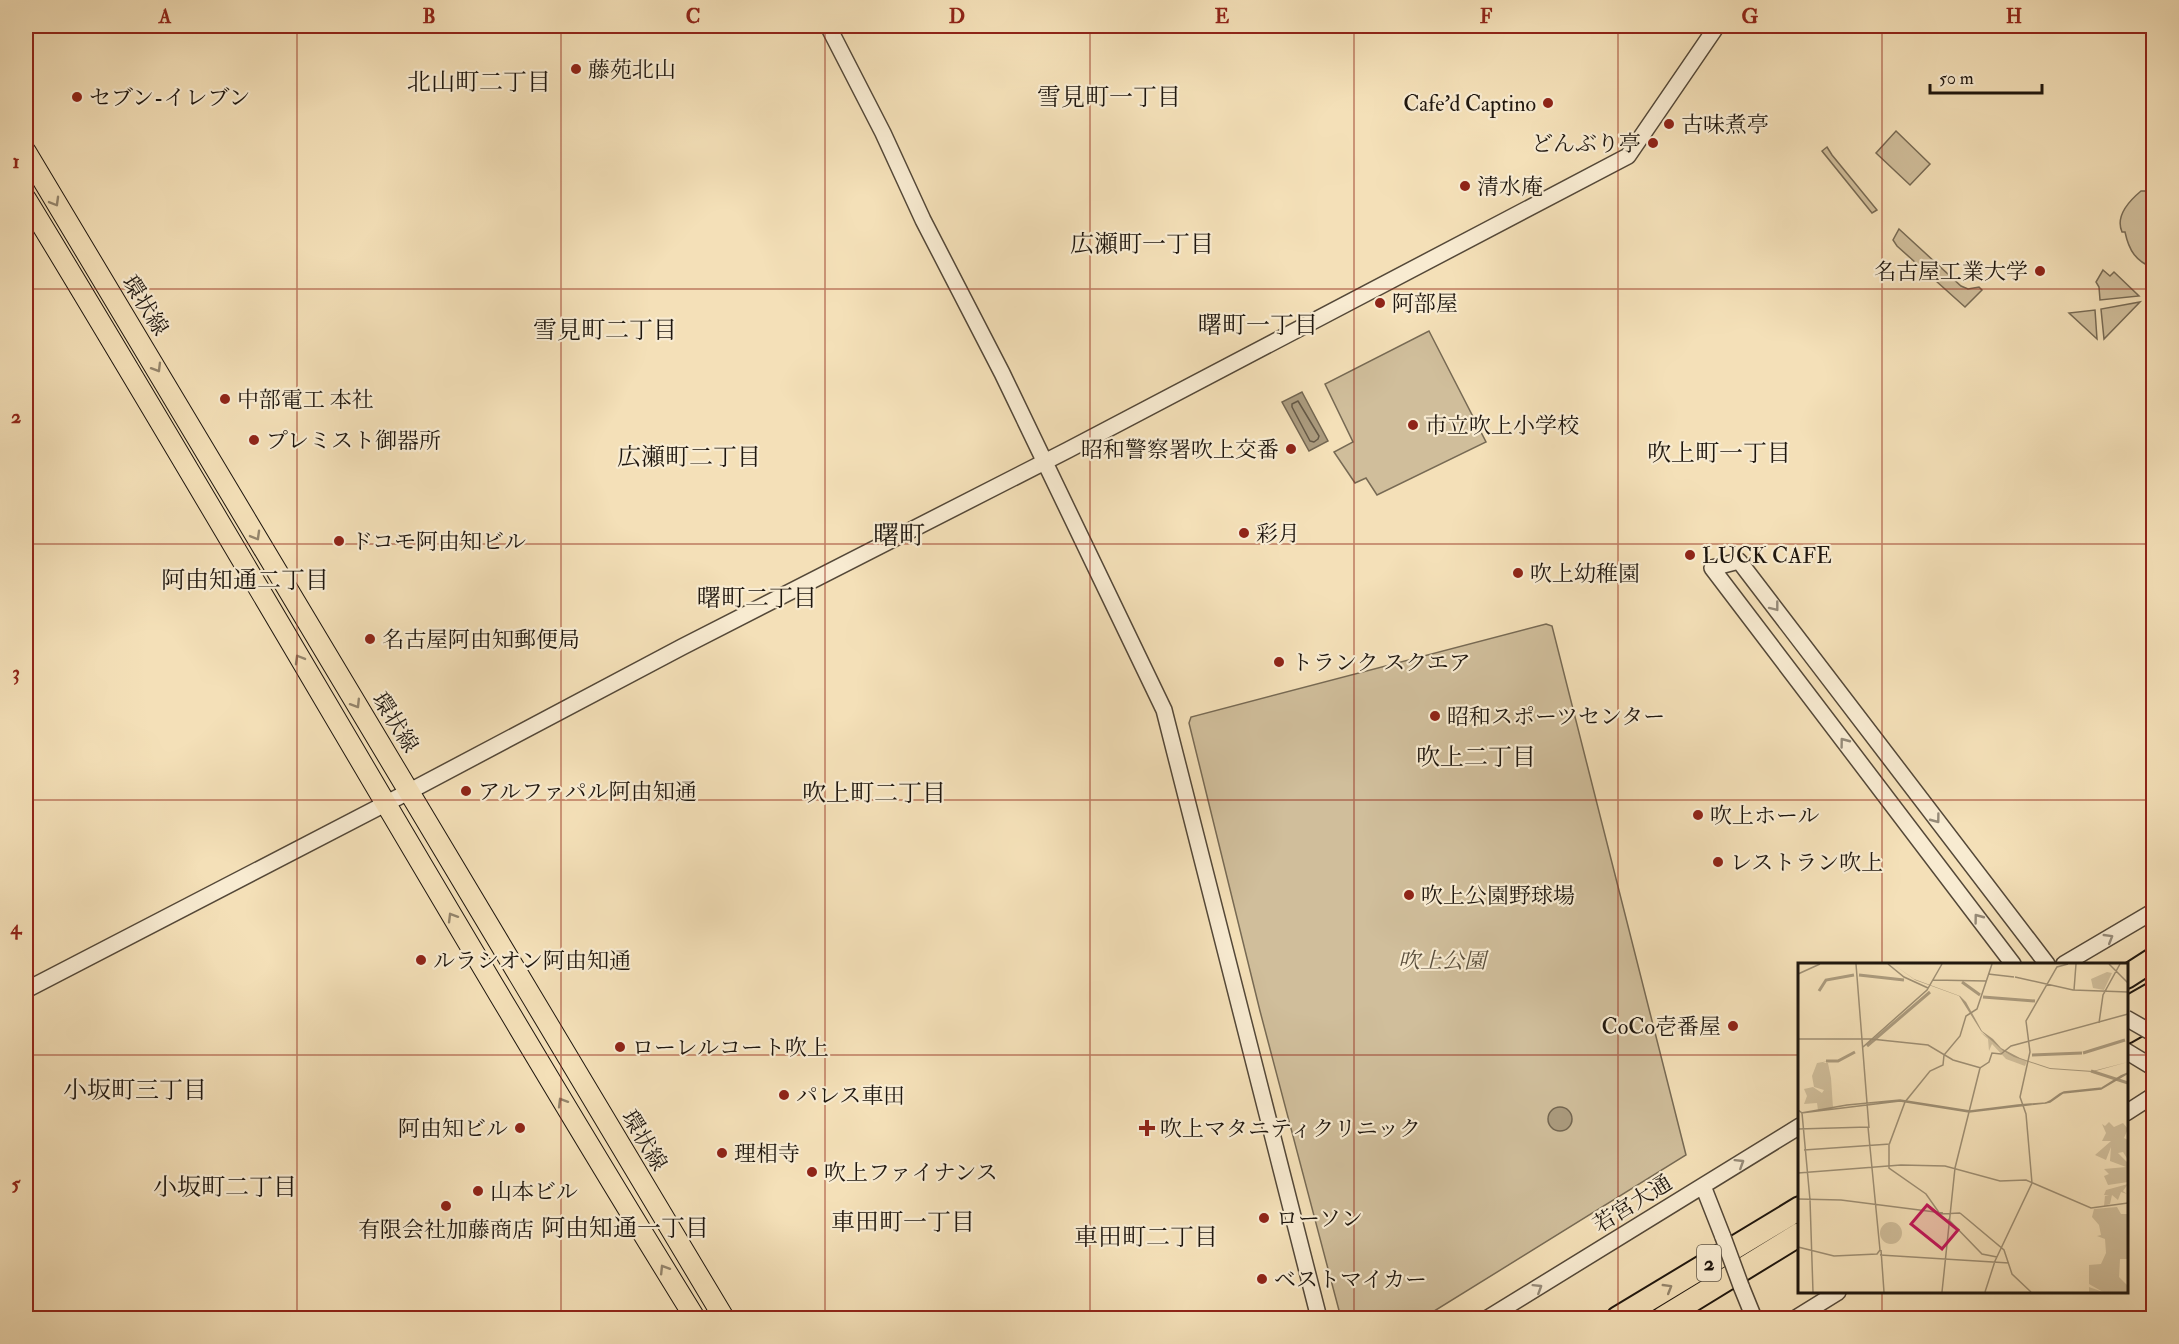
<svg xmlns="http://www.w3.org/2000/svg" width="2179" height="1344" viewBox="0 0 2179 1344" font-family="'IM FELL Double Pica','Noto Serif JP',serif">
<rect width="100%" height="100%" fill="#f4e0b8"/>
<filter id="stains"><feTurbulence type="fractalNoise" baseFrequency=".00333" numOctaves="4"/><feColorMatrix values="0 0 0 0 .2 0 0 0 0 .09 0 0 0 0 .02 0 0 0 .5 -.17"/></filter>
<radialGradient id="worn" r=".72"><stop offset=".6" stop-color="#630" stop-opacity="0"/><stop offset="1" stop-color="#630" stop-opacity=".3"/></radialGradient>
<!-- green -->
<path fill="#d0be9b" stroke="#776a54" stroke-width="1.5" d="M1896,131L1930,164L1910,185L1876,153Z
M1827,147L1832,155L1877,210L1872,213L1822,151Z
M2141,191H2146L2149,195L2153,193V268C2136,261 2129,251 2125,232H2122C2115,216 2129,201 2141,191Z
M1899,229L1961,286L1968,289L1979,287L1982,290L1965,307L1897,246L1893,240Z
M2103,270L2110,276L2114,272L2139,296L2100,300L2099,287L2096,282Z
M2140,302L2104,339L2101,309Z
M2095,310L2097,339L2069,313Z
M1429,331L1486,442L1377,495L1366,478L1355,483L1334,452L1353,442L1325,384Z
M1546,624L1552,626L1686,1155L1423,1318H1341L1260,1011L1189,723L1191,717Z"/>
<!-- water -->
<path fill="#ab9b7e" stroke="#736651" stroke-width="1.5" d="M1302,392L1328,441L1309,451L1282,402Z
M1548 1119a12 12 0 1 1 24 0a12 12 0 1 1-24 0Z"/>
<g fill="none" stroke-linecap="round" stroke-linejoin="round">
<!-- shore -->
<path stroke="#645846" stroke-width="1.5" d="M1298,401L1319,436L1318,439L1314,442L1310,441L1292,407V404Z"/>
<!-- tertiary casing -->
<g stroke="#544838" stroke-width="18">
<path id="tertiary" d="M828,26L883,133L923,220L1002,373L1164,710L1319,1318
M2013,964L1712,568L1739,561L2047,964
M2064,964L2154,911
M26,990L410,791L682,647L1068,450L1628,156L1717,26
M2126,1051L2154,1068
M2126,1113L2154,1095
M1703,1186L1723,1237
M1741,1286L1754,1318
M1488,1318L1800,1126
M1796,1318L1838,1292"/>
</g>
<!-- primary casing -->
<g stroke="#1e160e" stroke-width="22">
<path id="primary" d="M26,152L724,1318
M26,199C252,570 466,948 695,1318"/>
</g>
<!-- motorway casing -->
<g stroke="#1e160e" stroke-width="26">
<path id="motorway" d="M2126,977L2154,959
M2126,1009L2154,993
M2126,1032L2154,1016
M1618,1318L1800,1208
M1663,1318L1800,1234"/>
</g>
<!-- tertiary -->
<use href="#tertiary" stroke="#f8ebd1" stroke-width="15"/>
<!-- primary -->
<use href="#primary" stroke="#f4e0b8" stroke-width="20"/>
<!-- motorway -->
<use href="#motorway" stroke="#f4e0b8" stroke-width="22"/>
<!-- tertiary-bridge casing -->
<g stroke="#544838" stroke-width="18" stroke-linecap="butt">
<path id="tertiary-bridge" d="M2126,1018L2154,1034
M1723,1237L1741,1286"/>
</g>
<!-- tertiary-bridge -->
<use href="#tertiary-bridge" stroke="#f8ebd1" stroke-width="15"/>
</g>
<!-- one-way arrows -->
<defs><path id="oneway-chevron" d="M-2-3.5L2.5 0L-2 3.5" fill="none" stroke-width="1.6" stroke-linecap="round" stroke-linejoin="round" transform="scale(1.5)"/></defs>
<g stroke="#94856c">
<use href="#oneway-chevron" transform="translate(55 202) rotate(60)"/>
<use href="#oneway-chevron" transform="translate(157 368) rotate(59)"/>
<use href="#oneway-chevron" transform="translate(256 536) rotate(60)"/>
<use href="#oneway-chevron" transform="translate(299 659) rotate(-120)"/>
<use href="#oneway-chevron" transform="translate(356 704) rotate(58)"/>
<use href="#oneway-chevron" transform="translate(452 917) rotate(-121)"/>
<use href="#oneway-chevron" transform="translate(562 1102) rotate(-121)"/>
<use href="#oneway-chevron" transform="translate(664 1269) rotate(-122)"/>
<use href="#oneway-chevron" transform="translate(1668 1288) rotate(-31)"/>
</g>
<g stroke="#968b79">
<use href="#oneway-chevron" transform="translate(1775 607) rotate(52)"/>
<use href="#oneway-chevron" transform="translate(1844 742) rotate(-127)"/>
<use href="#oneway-chevron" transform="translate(1936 819) rotate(53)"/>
<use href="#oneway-chevron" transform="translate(1978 918) rotate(-127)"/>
<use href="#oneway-chevron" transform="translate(2109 938) rotate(-31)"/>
<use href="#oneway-chevron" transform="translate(1740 1163) rotate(-32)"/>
<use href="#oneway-chevron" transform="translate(1538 1288) rotate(-32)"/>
</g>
<!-- grid -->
<path fill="none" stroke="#8f2418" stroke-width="1.5" stroke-opacity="0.55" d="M297,26V1318M561,26V1318M825,26V1318M1090,26V1318M1354,26V1318M1618,26V1318M1882,26V964M26,289H2154M26,544H2154M26,800H2154M26,1055H1800M2126,1055H2154M1882,1292V1318"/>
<!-- markers -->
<g fill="#8f2418" stroke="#f8ebd1" stroke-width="2">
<circle cx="576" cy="69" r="6"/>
<circle cx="77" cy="97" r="6"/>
<circle cx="1548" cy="103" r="6"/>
<circle cx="1669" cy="124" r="6"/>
<circle cx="1653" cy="143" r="6"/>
<circle cx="1465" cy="186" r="6"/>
<circle cx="2040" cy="271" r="6"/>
<circle cx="1380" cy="303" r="6"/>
<circle cx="225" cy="399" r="6"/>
<circle cx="1413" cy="425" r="6"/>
<circle cx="254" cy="440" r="6"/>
<circle cx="1291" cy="449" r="6"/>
<circle cx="1244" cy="533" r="6"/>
<circle cx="339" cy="541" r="6"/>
<circle cx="1690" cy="555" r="6"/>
<circle cx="1518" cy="573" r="6"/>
<circle cx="370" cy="639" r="6"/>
<circle cx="1279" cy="662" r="6"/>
<circle cx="1435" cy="716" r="6"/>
<circle cx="466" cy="791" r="6"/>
<circle cx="1698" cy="815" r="6"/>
<circle cx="1718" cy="862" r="6"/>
<circle cx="1409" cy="895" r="6"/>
<circle cx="421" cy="960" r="6"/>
<circle cx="1733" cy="1026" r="6"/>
<circle cx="620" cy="1047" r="6"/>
<circle cx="784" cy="1095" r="6"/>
<circle cx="520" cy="1128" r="6"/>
<path d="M1144 1119h6v6h6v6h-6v6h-6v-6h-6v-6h6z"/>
<circle cx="722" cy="1153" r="6"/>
<circle cx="812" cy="1172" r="6"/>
<circle cx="478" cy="1191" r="6"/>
<circle cx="446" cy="1206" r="6"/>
<circle cx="1264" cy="1218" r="6"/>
<circle cx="1262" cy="1279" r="6"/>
</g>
<g text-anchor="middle" stroke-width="4.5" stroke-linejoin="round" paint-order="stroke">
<!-- shield labels -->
<rect fill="#f8ebd1" stroke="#5f5648" stroke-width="1.5" x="1697" y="1245" width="24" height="36" rx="4.5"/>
<g font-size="21" font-weight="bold" fill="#1e160e">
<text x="1709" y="1270">2</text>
</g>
<!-- poi labels -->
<g font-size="22" fill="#1e160e" stroke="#f8ebd1" text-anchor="start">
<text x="588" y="77">藤苑北山</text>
<text x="89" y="105">セブン-イレブン</text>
<text x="1536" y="111" text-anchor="end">Cafe'd Captino</text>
<text x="1681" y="132">古味煮亭</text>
<text x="1641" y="151" text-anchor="end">どんぶり亭</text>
<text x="1477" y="194">清水庵</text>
<text x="2028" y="279" text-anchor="end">名古屋工業大学</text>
<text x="1392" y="311">阿部屋</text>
<text x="237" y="407">中部電工 本社</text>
<text x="1425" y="433">市立吹上小学校</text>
<text x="266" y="448">プレミスト御器所</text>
<text x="1279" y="457" text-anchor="end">昭和警察署吹上交番</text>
<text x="1256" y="541">彩月</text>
<text x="351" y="549">ドコモ阿由知ビル</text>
<text x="1702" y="563">LUCK CAFE</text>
<text x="1530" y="581">吹上幼稚園</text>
<text x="382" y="647">名古屋阿由知郵便局</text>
<text x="1291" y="670">トランク スクエア</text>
<text x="1447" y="724">昭和スポーツセンター</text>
<text x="478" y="799">アルファパル阿由知通</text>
<text x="1710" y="823">吹上ホール</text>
<text x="1730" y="870">レストラン吹上</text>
<text x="1421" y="903">吹上公園野球場</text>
<text x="433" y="968">ルラシオン阿由知通</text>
<text x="1721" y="1034" text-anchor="end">CoCo壱番屋</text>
<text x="632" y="1055">ローレルコート吹上</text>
<text x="796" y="1103">パレス車田</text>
<text x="508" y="1136" text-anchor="end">阿由知ビル</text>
<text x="1160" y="1136">吹上マタニティクリニック</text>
<text x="734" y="1161">理相寺</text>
<text x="824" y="1180">吹上ファイナンス</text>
<text x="490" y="1199">山本ビル</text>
<text x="1276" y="1226">ローソン</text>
<text x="446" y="1237" text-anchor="middle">有限会社加藤商店</text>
<text x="1274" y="1287">ベストマイカー</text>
</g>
<!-- street labels -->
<g font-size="22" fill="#1e160e" stroke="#f8ebd1">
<text transform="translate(146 305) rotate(58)" y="8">環状線</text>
<text transform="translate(396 722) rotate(58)" y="8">環状線</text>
<text transform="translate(645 1140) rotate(59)" y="8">環状線</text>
<text transform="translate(1632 1203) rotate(-32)" y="8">若宮大通</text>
</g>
<!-- park labels -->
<g font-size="22" font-style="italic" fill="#5c513f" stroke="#f8ebd1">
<text x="1442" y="968">吹上公園</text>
</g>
<!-- neighbourhood labels -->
<g font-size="24" fill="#1e160e" stroke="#f8ebd1">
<text x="479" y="90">北山町二丁目</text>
<text x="1109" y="105">雪見町一丁目</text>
<text x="1142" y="252">広瀬町一丁目</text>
<text x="1258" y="333">曙町一丁目</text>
<text x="605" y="338">雪見町二丁目</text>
<text x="1719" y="461">吹上町一丁目</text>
<text x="689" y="465">広瀬町二丁目</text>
<text x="245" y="588">阿由知通二丁目</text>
<text x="757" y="606">曙町二丁目</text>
<text x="1476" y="765">吹上二丁目</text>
<text x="874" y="801">吹上町二丁目</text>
<text x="135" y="1098">小坂町三丁目</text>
<text x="225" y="1195">小坂町二丁目</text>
<text x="903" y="1230">車田町一丁目</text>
<text x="625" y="1236">阿由知通一丁目</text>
<text x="1146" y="1245">車田町二丁目</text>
</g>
<!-- quarter labels -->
<g font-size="26" fill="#1e160e" stroke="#f8ebd1">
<text x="899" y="544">曙町</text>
</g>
</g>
<!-- overview -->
<g transform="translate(1798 963)">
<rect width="330" height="330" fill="#f4e0b8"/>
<path d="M309,9L314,10L306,27L295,25L293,16ZM182,69L193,76L206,89L229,98L227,103L208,96L194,81L191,88L190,76ZM30,98L25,100H30L33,115L35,145L20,147L19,140L6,141L9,133L6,126L15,124L24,130L26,127L16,124L14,113L19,100ZM311,159L316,164L325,160L330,166L326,175L330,177V197L325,189L320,190L330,200V219L310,222L306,213L311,211L306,206L328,204L312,198L313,184L308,197L297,192L313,178H304L308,170L304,161L307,163ZM330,221L325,228L329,231L323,229L320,237L314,232L312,241L306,243L307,233L311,232H306L308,227ZM319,244L323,251H330V296H322L321,314L330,323V329H291V324L305,329L291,321V302L303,301L308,290L307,276L299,273L303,272L301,262L294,254L296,246ZM82 270a11 11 0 1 1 22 0a11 11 0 1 1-22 0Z" fill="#d0be9b"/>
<path d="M95,1L116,16L162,33L168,39L184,68L195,76L203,85L222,95L252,105L295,108L330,99L294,109L252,106L216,94L205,88L183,68L161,33L117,17Z" fill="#ab9b7e"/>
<path fill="none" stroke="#ab9b7e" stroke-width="3" d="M61,12L106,17M164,19L182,32M21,28L28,17L56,12M185,34L237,38M69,83L132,29M285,90L327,77M234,92L284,90M28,98H40L57,89M293,108L330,120"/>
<path fill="none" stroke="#9e8f74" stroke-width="1.5" d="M58,1L71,165M90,1L106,14L130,25M311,1L330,20M0,11L22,1M190,11L216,14M217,14L275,27L330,29M135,17L188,18M276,27L278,1M301,60L305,32L322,1M0,76H73L130,82L155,97L183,105M65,84L129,27L144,1M330,110L323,113L304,125L266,129L262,131L252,138L248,140L220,142L172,148L102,137L49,142L3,150L102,138L171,149L247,140L252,139L265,130L303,126L330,110M0,147L4,150L12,237L15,329M0,166L70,164L82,287L79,291L36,293L0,284M6,187L92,181M0,210L103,202L147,203L202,218L228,217L293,245L330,240M0,236L43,237L145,250M162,250L142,251L128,231L91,205V182L107,139L132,108L145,102L146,92L162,73L168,53L179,46L194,1M162,250L206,287L214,311L233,329M150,256L184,291L199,294M83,287L86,329M82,292L211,300M144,329L157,205L182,105L191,99L194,90L203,91L213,83L330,51M187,329L197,298L234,220L228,151L222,134L232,89L228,58L259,4L270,1"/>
<path fill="#c2185b" fill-opacity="0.15" stroke="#c2185b" stroke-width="3" d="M129,242L160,267L144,286L113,261Z"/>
<rect width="330" height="330" fill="none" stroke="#1e160e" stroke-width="3"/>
</g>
<!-- margin -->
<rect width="2179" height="1344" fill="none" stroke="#f4e0b8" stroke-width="66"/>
<!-- scale -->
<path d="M1930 84v9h112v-9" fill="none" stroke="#1e160e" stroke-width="3"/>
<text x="1939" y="84" font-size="18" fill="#1e160e" stroke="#f8ebd1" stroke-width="4.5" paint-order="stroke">50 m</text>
<rect x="33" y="33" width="2113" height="1278" fill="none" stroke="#8f2418" stroke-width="2"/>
<g font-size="20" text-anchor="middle" font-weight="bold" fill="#8f2418">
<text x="165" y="23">A</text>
<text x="429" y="23">B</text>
<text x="693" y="23">C</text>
<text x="957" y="23">D</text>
<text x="1222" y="23">E</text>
<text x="1486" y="23">F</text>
<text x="1750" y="23">G</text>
<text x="2014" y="23">H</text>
<text x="16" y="168">1</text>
<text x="16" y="423">2</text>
<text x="16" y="679">3</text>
<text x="16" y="934">4</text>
<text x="16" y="1190">5</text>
</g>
<rect width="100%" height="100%" filter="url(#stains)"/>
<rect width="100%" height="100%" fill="url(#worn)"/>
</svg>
